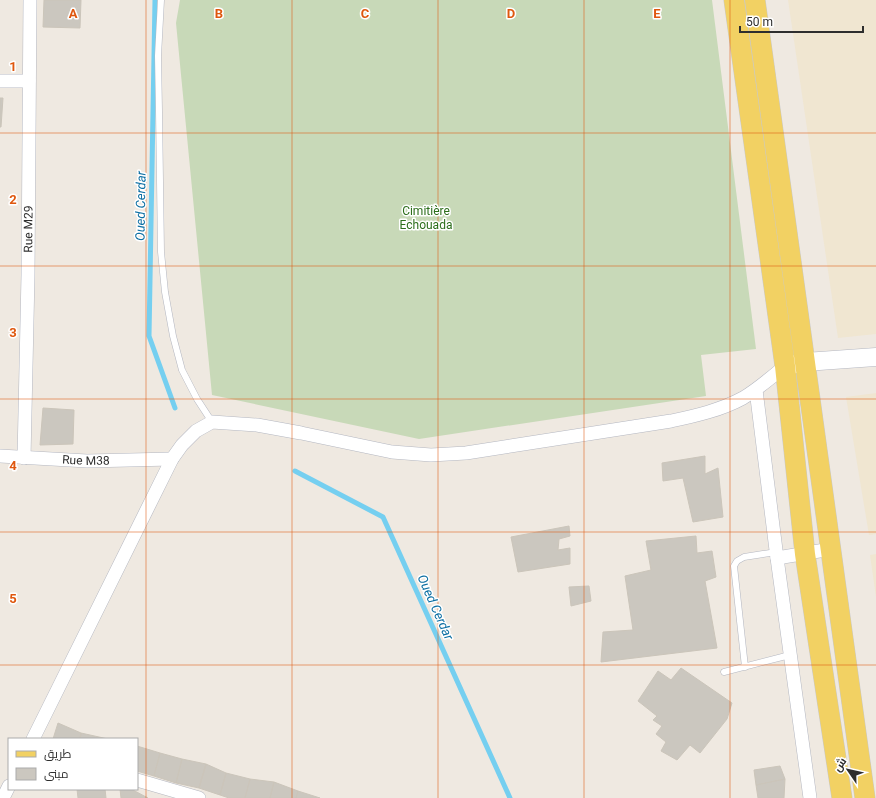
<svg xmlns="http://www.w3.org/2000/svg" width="876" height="798" viewBox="0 0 876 798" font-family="Roboto,Cairo,sans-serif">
<rect width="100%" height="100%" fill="#efe9e1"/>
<!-- education -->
<path fill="#f0e6d1" d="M788,0H876V334L838,338Z
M876,393V534L869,535L846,397Z
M876,554V597L870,555Z"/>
<!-- cemetery -->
<path fill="#c8d9b8" d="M180,0H712L756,349L701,355L706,396L419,439L212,395L176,23Z"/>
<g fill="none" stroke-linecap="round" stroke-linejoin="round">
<!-- stream -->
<path stroke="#75cff0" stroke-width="5" d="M155,0L149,336L175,408
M295,471L383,517L510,798"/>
</g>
<!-- building -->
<path fill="#cbc7bf" stroke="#cbc5ba" d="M44,0H81L80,28L43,27Z
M0,98H3L1,127H0Z
M43,408L74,410L73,444L40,445Z
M705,456V474L718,468L723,517L693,522L683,478L663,481L662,463Z
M569,526L570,536L559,539L558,550L570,548V564L518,572L511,537Z
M696,536L697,553L712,551L716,577L705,581L717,648L601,662L603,632L633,630L625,576L651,570L646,541Z
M589,586L591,601L571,606L569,587Z
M681,668L732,703L727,719L700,753L690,745L677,760L661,751L666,742L656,734L662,726L653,720L657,716L638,701L658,671L671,680Z
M58,723L81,733L80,739H53Z
M81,733L108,739H80Z
M137,746L160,753L154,776L137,771Z
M160,753L182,759L176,783L154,776Z
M182,759L206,764L199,788L176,783Z
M206,764L226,773L220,795L199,788Z
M780,766L785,779L756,785L754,770Z
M226,773L250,779L245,798H229L220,795Z
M250,779L274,782L270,798H245Z
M785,779L784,798H758L756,785Z
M274,782L298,791L296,798H270Z
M77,789H105L106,798H78Z
M120,789H131L148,798H121Z
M298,791L320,798H296Z"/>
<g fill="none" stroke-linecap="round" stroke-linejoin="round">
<!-- lane casing -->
<g stroke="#b4b7c1" stroke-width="7">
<path id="lane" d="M161,0L158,56L159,111L161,252L165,292L173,336L182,370L197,399L212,422
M745,667L734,566L737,561L744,557L776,552
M724,672L790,655"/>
</g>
<!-- street casing -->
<g stroke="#b4b7c1" stroke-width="14">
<g id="street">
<path d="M0,81H29"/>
<path d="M756,390L777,558L810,798"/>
<path id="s1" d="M0,456L87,461L172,459"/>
<path id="s2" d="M24,458L28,275L30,0"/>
<path d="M777,558L831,549"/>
<path d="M33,739L172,459L182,445L196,431L212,422L257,425L301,433L392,452L431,455L466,453L671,421C695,416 721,410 743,398C758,389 772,377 785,366"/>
<path d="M137,780L199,798"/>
<path d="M3,798L9,786"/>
</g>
</g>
<!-- secondary casing -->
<g stroke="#b4b7c1" stroke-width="19">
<path id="secondary" d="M791,365L805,362L876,357"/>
</g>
<!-- primary casing -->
<g stroke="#c9c9c9" stroke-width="21">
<path id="primary" d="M734,0L785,366L805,554L842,798
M755,0L865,798"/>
</g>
<!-- lane -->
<use href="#lane" stroke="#fff" stroke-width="6"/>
<!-- street -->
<use href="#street" stroke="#fff" stroke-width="13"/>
<!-- secondary -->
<use href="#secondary" stroke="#fff" stroke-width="18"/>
<!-- primary -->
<use href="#primary" stroke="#f2d163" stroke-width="20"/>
</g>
<!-- grid -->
<path fill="none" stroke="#df570e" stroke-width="1" stroke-opacity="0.55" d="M146,0V798M292,0V798M438,0V798M584,0V798M730,0V798M0,133H876M0,266H876M0,399H876M0,532H876M0,665H876"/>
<g text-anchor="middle" stroke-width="3" stroke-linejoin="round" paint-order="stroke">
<!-- park labels -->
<g font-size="12" fill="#2c6e1b" stroke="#fff">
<text x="426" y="215">Cimitière<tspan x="426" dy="14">Echouada</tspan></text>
</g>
<!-- street labels -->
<g font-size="12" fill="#2e2e2e" stroke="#fff">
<text dy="4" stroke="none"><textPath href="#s2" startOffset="229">Rue M29</textPath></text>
<text dy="4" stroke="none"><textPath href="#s1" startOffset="86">Rue M38</textPath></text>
</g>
<!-- water labels -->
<g font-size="13" font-style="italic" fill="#0d6fa3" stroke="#fff">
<text transform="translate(140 206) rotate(-89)" y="5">Oued Cerdar</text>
<text transform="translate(436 607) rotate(66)" y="5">Oued Cerdar</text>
</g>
</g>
<g font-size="13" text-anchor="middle" font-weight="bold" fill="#df570e" stroke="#fff" stroke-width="3" stroke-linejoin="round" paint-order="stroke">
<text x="73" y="18">A</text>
<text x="219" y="18">B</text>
<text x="365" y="18">C</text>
<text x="511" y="18">D</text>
<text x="657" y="18">E</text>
<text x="13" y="71">1</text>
<text x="13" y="204">2</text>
<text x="13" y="337">3</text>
<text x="13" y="470">4</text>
<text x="13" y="603">5</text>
</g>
<!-- legend -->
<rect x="8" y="738" width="130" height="52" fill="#ffffff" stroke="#ababab"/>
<rect x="16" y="751" width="20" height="6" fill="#f2d163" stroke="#ababab"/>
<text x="44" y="758" font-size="12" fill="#2e2e2e">طريق</text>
<rect x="16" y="768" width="20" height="12" fill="#cbc7bf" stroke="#ababab"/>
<text x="44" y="778" font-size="12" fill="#2e2e2e">مبنى</text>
<!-- north arrow -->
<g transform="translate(848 770) rotate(304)" stroke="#ffffff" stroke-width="3" paint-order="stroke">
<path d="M0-3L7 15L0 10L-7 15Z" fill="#2e2e2e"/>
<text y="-6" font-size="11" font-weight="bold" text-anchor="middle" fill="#2e2e2e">ش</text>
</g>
<!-- scale -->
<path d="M740 26v6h123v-6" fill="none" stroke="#2e2e2e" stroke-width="2"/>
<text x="746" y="26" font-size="12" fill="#2e2e2e" stroke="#ffffff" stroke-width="3" paint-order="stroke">50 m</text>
</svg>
